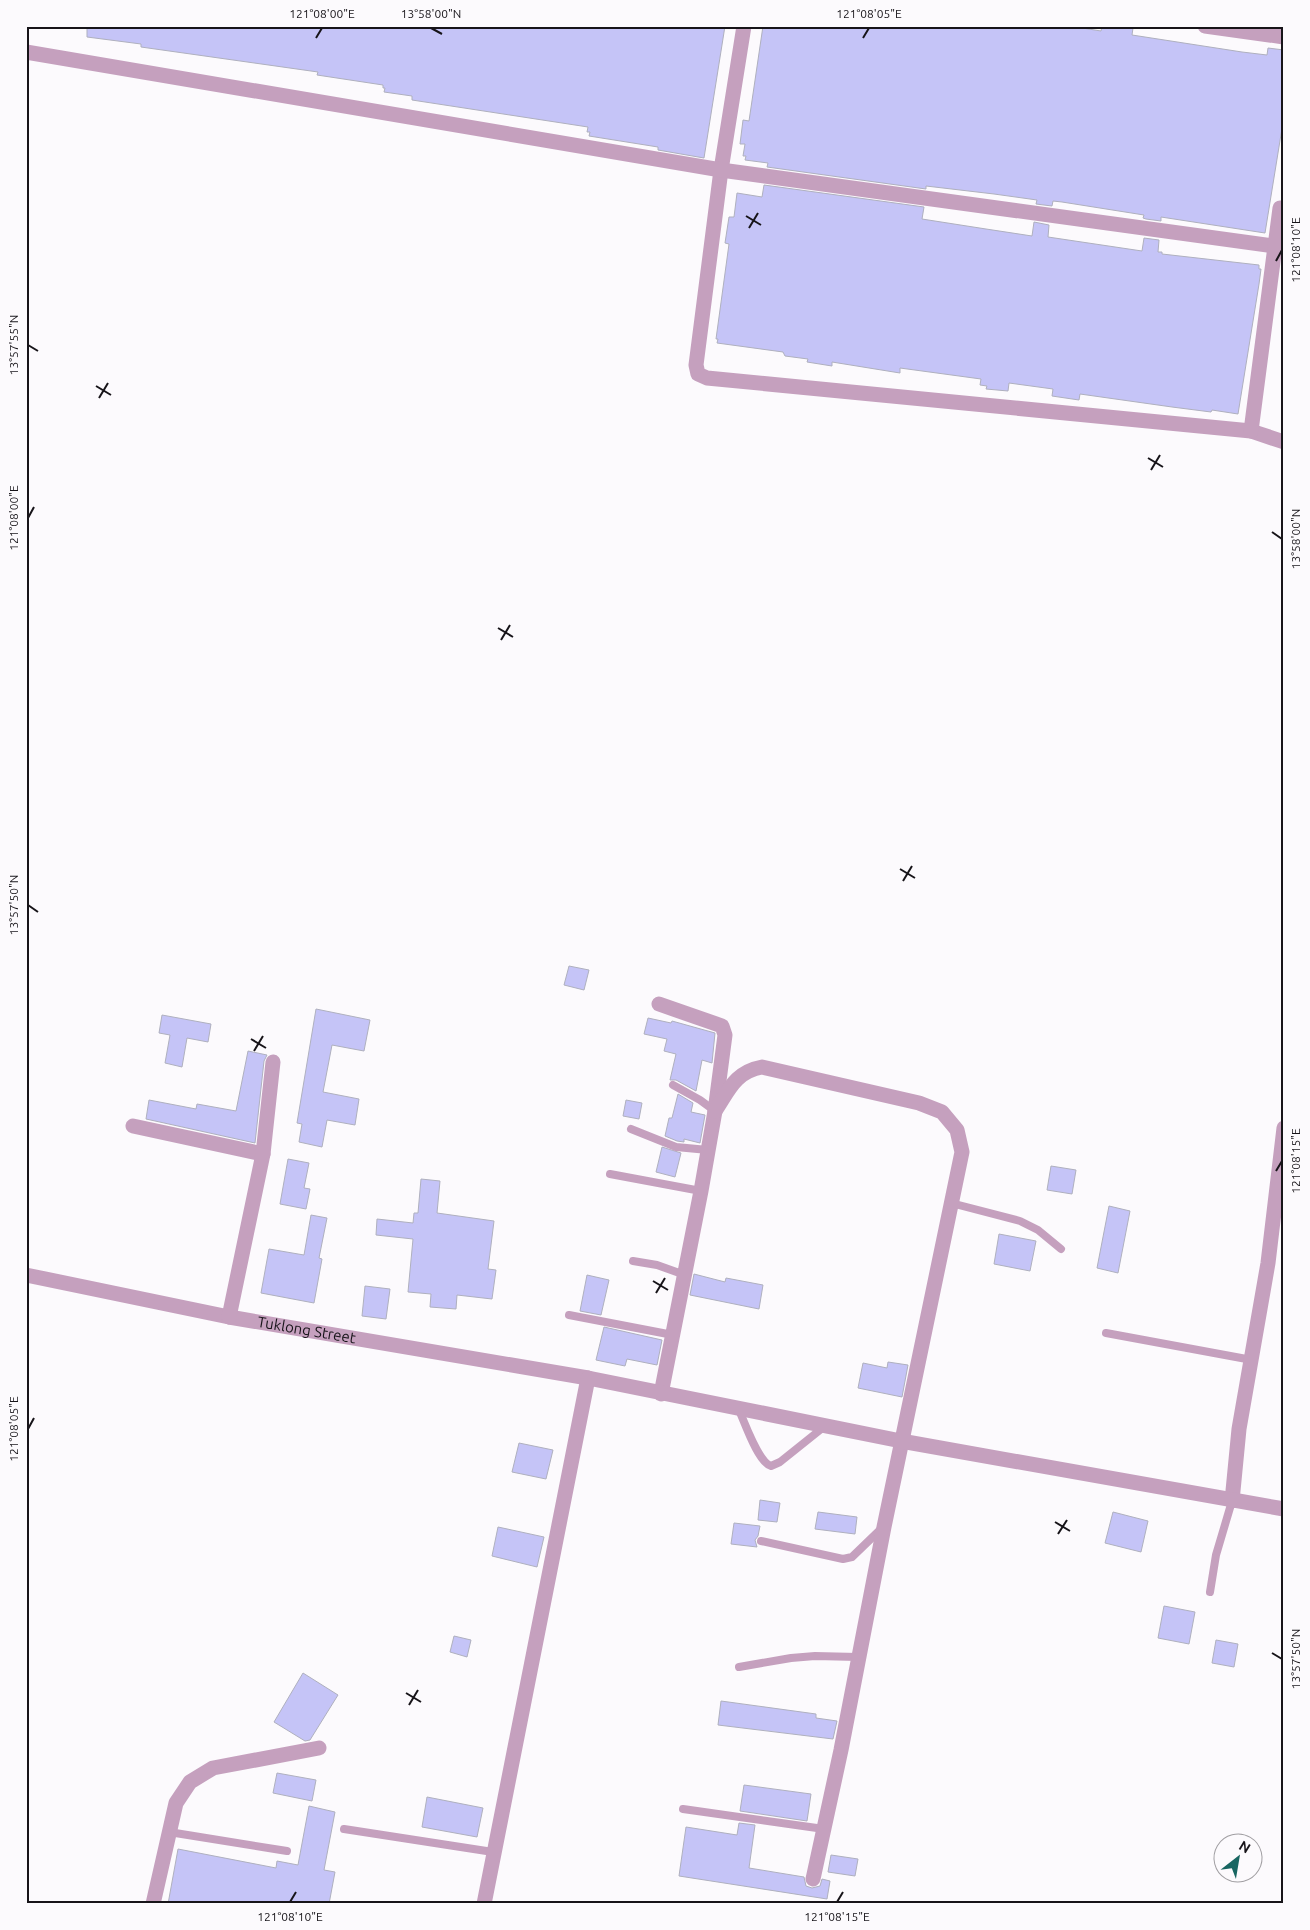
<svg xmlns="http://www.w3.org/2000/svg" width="1310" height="1930" viewBox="0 0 1310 1930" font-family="Ubuntu,sans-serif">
<rect width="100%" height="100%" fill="#fcfafd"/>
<!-- building -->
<path fill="#c5c4f7" stroke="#afb0be" d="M87,26H725L704,158L658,150V147L589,136L590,132H587L588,127L412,100V96L384,92L385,88H383V85L317,75L318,72L141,47V44L87,37Z
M763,26H1070L1101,31L1102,26H1122L1133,28L1132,35L1242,52L1267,55L1268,48L1284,50V116L1265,233L1161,217V221L1146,219L1143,218L1144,215L1062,202L1053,201L1052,206L1036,204L1037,200L994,194L926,186V189L767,167L768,163L745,160L746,156H743L745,144H740L743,120L749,121Z
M764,185L924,207L922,219L986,229L1032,236L1034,222L1049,225L1048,237L1142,251L1144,238L1159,240L1158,252H1162V254L1259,265V269H1261L1259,284L1238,414L1212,410L1211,412L1172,407L1080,394L1079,400L1052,396L1053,389L1009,383L1008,391L986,389L987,386L980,385L981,379L900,368V373L832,362V366L807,362L808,359L785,356L783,352L717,343L718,339H716L729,244L725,243L729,217H734L737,193L762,197Z
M569,966L589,970L584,990L564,985Z
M316,1009L370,1020L364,1051L332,1045L323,1092L359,1099L355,1125L327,1120L322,1147L299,1142L302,1124L297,1123Z
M162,1015L211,1024L208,1042L187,1038L182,1067L165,1063L170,1035L159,1033Z
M648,1018L671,1023L672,1021L715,1033L712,1063L702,1060L696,1091L676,1080H670L676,1054L664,1051L667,1039L644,1034Z
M248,1051L267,1055L264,1061L255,1143L146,1119L149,1100L196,1109L197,1104L236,1111Z
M678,1094L693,1103L691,1112L705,1115L700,1143L684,1139V1142L677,1141L665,1136L669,1118H672Z
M626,1100L642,1103L639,1119L623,1116Z
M662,1147L681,1153L675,1177L656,1172Z
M288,1159L309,1163L304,1188L310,1189L306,1209L280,1204Z
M1051,1166L1076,1170L1072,1194L1047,1190Z
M421,1179L440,1181L437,1213L494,1221L488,1269L496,1270L492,1299L457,1295L456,1309L430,1307L431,1294L408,1292L413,1239L376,1235L377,1219L413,1223L414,1213H418Z
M1109,1206L1130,1211L1118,1273L1097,1268Z
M311,1215L327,1218L319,1258L322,1259L314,1303L261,1293L269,1249L304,1255Z
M999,1234L1036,1241L1030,1271L994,1264Z
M694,1274L725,1282L726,1278L763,1285L759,1309L690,1295Z
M587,1275L609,1280L601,1315L580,1311Z
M365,1286L390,1289L386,1319L362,1316Z
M604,1327L662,1340L657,1365L627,1359L625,1366L596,1360Z
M888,1362L908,1365L902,1397L858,1388L863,1363L887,1368Z
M519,1443L553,1450L546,1479L512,1472Z
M760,1500L780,1503L777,1522L758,1520Z
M818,1512L857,1517L855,1534L815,1529Z
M1113,1512L1148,1521L1141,1552L1105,1543Z
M734,1523L760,1526L758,1536L755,1540L757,1547L731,1544Z
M498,1527L544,1537L537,1567L492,1556Z
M1164,1606L1195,1612L1189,1644L1158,1638Z
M454,1636L471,1640L467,1657L450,1652Z
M1216,1640L1238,1644L1234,1667L1212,1663Z
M303,1673L338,1695L310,1740L305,1741L274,1722Z
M721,1701L816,1714V1718L837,1721L833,1739L718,1725Z
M277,1773L316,1780L312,1801L273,1793Z
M744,1785L811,1794L807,1821L740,1811Z
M427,1797L483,1808L477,1837L422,1827Z
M309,1806L335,1812L324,1870L335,1872L329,1904H168L178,1849L276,1868L277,1861L298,1865Z
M739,1823L755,1825L749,1868L804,1877L806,1886L812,1888L820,1886L822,1879L830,1881L827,1899L679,1876L686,1827L737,1835Z
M831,1855L858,1859L855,1876L828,1872Z"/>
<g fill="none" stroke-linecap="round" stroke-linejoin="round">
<!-- service -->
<path stroke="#c5a0be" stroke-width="8" d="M673,1085L700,1100L715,1111
M631,1129L676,1147L708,1150
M610,1174L701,1191
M951,1203L1020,1221L1038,1230L1061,1249
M633,1261L657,1265L685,1275
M569,1315L673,1335
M1106,1333L1252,1360
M739,1410C745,1423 758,1462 771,1466L780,1462L825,1426
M761,1541L843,1559L852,1557L880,1530
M1210,1592L1216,1555L1232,1501
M739,1667L791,1658L815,1656L858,1657
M683,1809L824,1829
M344,1829L493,1852
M169,1832L287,1851"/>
<!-- minor -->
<g stroke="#c5a0be" stroke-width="15">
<path d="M744,26L721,170L696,365L698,374L707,378L1251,431L1284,442"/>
<path d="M1205,26L1284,37"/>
<path d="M26,52L721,170L1274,246"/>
<path d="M1251,431L1280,208H1284"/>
<path d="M659,1004L722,1026L725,1035L715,1111L701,1191L661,1394"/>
<path d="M715,1111C729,1090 735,1072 762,1067L919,1103L942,1112L957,1130L962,1152L884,1527L841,1750L813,1879"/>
<path d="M133,1126L263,1154"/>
<path id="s1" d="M26,1275L229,1317L588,1378"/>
<path d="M229,1317L263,1154L273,1062"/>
<path d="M1232,1501L1239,1429L1268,1263L1284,1128"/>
<path d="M153,1904L176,1803L190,1782L213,1768L319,1748"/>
</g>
<!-- tertiary -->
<path stroke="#c5a0be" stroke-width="15" d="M484,1904L588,1378L901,1441L1284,1509"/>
</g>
<!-- ticks -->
<path fill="none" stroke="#171419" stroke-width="2" d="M431,28L442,34M316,38L322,28M863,38L869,28M746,216L761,225M749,228L758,213M1276,261L1282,250M28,345L38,351M96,386L111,395M99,398L108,383M1148,458L1163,467M1151,470L1160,455M28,518L34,507M1272,532L1282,539M498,628L513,637M501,640L510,625M900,869L915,878M903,881L912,866M28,905L38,912M251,1039L266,1048M254,1051L263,1036M1276,1171L1282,1161M653,1281L668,1290M656,1293L665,1278M28,1429L34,1418M1055,1522L1070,1531M1058,1534L1067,1520M1272,1653L1282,1659M406,1693L421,1702M409,1705L418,1690M290,1902L296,1892M837,1902L843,1892"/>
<g text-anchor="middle" stroke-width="5" stroke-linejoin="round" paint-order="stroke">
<!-- street labels -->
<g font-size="15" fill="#171419" stroke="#fcfafd">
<text dy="5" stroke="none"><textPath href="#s1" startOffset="286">Tuklong Street</textPath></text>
</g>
</g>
<!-- border -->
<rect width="1310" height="1930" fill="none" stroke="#fcfafd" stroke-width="55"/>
<!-- north arrow -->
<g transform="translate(1238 1858) rotate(31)"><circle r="24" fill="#fcfafd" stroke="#a09ea2"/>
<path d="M0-4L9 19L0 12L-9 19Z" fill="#186662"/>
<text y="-8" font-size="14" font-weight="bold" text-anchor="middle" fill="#171419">N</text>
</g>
<rect x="28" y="28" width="1254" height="1874" fill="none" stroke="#171419" stroke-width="2"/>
<g font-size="12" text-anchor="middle" fill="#171419">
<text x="322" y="18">121°08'00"E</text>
<text x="431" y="18">13°58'00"N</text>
<text x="869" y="18">121°08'05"E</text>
<text transform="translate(1296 250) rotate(-90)" y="4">121°08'10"E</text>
<text transform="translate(14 345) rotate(-90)" y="4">13°57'55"N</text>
<text transform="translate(14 518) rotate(-90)" y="4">121°08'00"E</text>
<text transform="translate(1296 539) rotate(-90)" y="4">13°58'00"N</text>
<text transform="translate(14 905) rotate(-90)" y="4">13°57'50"N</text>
<text transform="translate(1296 1161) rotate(-90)" y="4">121°08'15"E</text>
<text transform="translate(14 1429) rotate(-90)" y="4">121°08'05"E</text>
<text transform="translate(1296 1659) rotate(-90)" y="4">13°57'50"N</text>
<text x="290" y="1921">121°08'10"E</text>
<text x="837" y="1921">121°08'15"E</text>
</g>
</svg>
